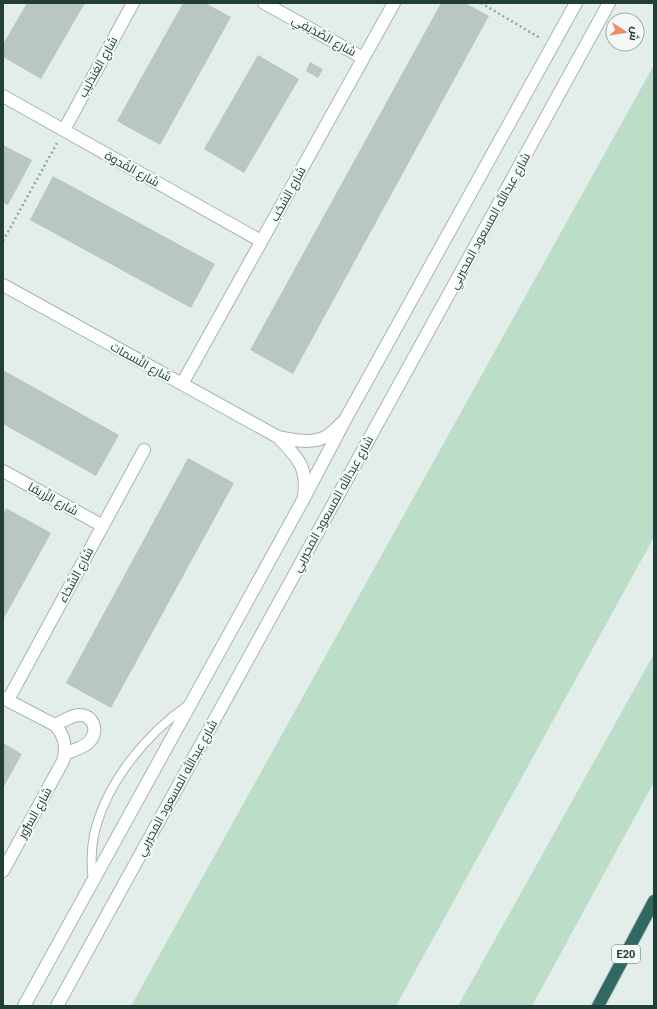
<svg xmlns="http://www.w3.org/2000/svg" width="657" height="1009" viewBox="0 0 657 1009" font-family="Roboto,Cairo,sans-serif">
<rect width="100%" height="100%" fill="#e3ede9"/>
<!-- green -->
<path fill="#bcddc8" d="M654,65V537L396,1006H131Z
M654,654V782L532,1006H458Z"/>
<!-- building -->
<path fill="#b8c7c2" d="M27,3H85L41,79L3,57V44Z
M183,3H205L231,17L160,145L117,121Z
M441,3H465L489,16L293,374L250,350Z
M258,55L299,79L244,173L204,149Z
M310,62L323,69L318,78L306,71Z
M3,145L32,160L8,205L3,203Z
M53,176L215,264L191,308L30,220Z
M3,370L119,435L96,476L3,424Z
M188,458L234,483L111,708L66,683Z
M6,508L51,533L3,620V514Z
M3,743L22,754L3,788Z"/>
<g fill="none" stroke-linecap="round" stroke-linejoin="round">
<!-- service casing -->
<g stroke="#a6b5b0" stroke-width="10">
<path id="service" d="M93,881C91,866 91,850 94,835C106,783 145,735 188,705"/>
</g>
<!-- minor casing -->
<g stroke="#a6b5b0" stroke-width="14">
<path id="minor" d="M264,3L363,58
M3,96L261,241
M64,130L133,3
M3,285L278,437C293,440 311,444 325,437C332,434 338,426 344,421
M182,384L394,3
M278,437C298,458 308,467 304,497
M3,471L103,526
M3,698L55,725C65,736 67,747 63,761L3,871
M8,700L144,450
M55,725C62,722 70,716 78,715C93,714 99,730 90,741C84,748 73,750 65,754"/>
</g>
<!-- tertiary casing -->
<g stroke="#a6b5b0" stroke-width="14">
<path id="tertiary" d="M24,1006L303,500L345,420L576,3
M57,1006L609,3"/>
</g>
<!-- motorway casing -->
<g stroke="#c1c9c7" stroke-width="14">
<path id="motorway" d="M598,1006L654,901"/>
</g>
<!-- path -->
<path stroke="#84b0a5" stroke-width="2.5" stroke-dasharray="2 3" stroke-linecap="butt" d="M481,3L540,38
M3,241L57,143"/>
<!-- service -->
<use href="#service" stroke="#fff" stroke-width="8"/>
<!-- minor -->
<use href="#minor" stroke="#fff" stroke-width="12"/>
<!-- tertiary -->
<use href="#tertiary" stroke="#fff" stroke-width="12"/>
<!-- motorway -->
<use href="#motorway" stroke="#2f6962" stroke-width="12"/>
</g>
<g text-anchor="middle" stroke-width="4" stroke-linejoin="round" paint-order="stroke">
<!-- shield labels -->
<rect fill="#f3f9f7" stroke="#617671" stroke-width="1" x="612" y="945" width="28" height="18" rx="3"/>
<g font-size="11" font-weight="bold" fill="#233e38">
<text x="626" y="958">E20</text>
</g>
<!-- street labels -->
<g font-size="12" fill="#233e38" stroke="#f3f9f7">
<text transform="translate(324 36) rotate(29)" y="4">شارع الصِّدَيفِي</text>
<text transform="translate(98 67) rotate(-61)" y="4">شارع العَندَليب</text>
<text transform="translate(132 169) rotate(29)" y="4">شارع القُدوة</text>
<text transform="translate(288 194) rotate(-61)" y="4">شارع السُحُب</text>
<text transform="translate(490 221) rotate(-61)" y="4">شارع عبدالله المسعود المحيربي</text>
<text transform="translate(141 362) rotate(29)" y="4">شارع النَّسمات</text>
<text transform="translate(53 499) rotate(29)" y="4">شارع الزِّريقا</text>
<text transform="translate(333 504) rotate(-61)" y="4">شارع عبدالله المسعود المحيربي</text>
<text transform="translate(76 575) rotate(-62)" y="4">شارع السَّخاء</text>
<text transform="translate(177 788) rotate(-61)" y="4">شارع عبدالله المسعود المحيربي</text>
<text transform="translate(35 813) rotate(-61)" y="4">شارع السُّرُور</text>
</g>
</g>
<!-- border -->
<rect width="657" height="1009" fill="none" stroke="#233e38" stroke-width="8"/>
<!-- north arrow -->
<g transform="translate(625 32) rotate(102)"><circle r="19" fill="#f3f9f7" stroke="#a0aeab"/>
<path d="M0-3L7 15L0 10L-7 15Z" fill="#ef8d5e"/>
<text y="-6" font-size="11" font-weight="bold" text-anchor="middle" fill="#233e38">ش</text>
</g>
</svg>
